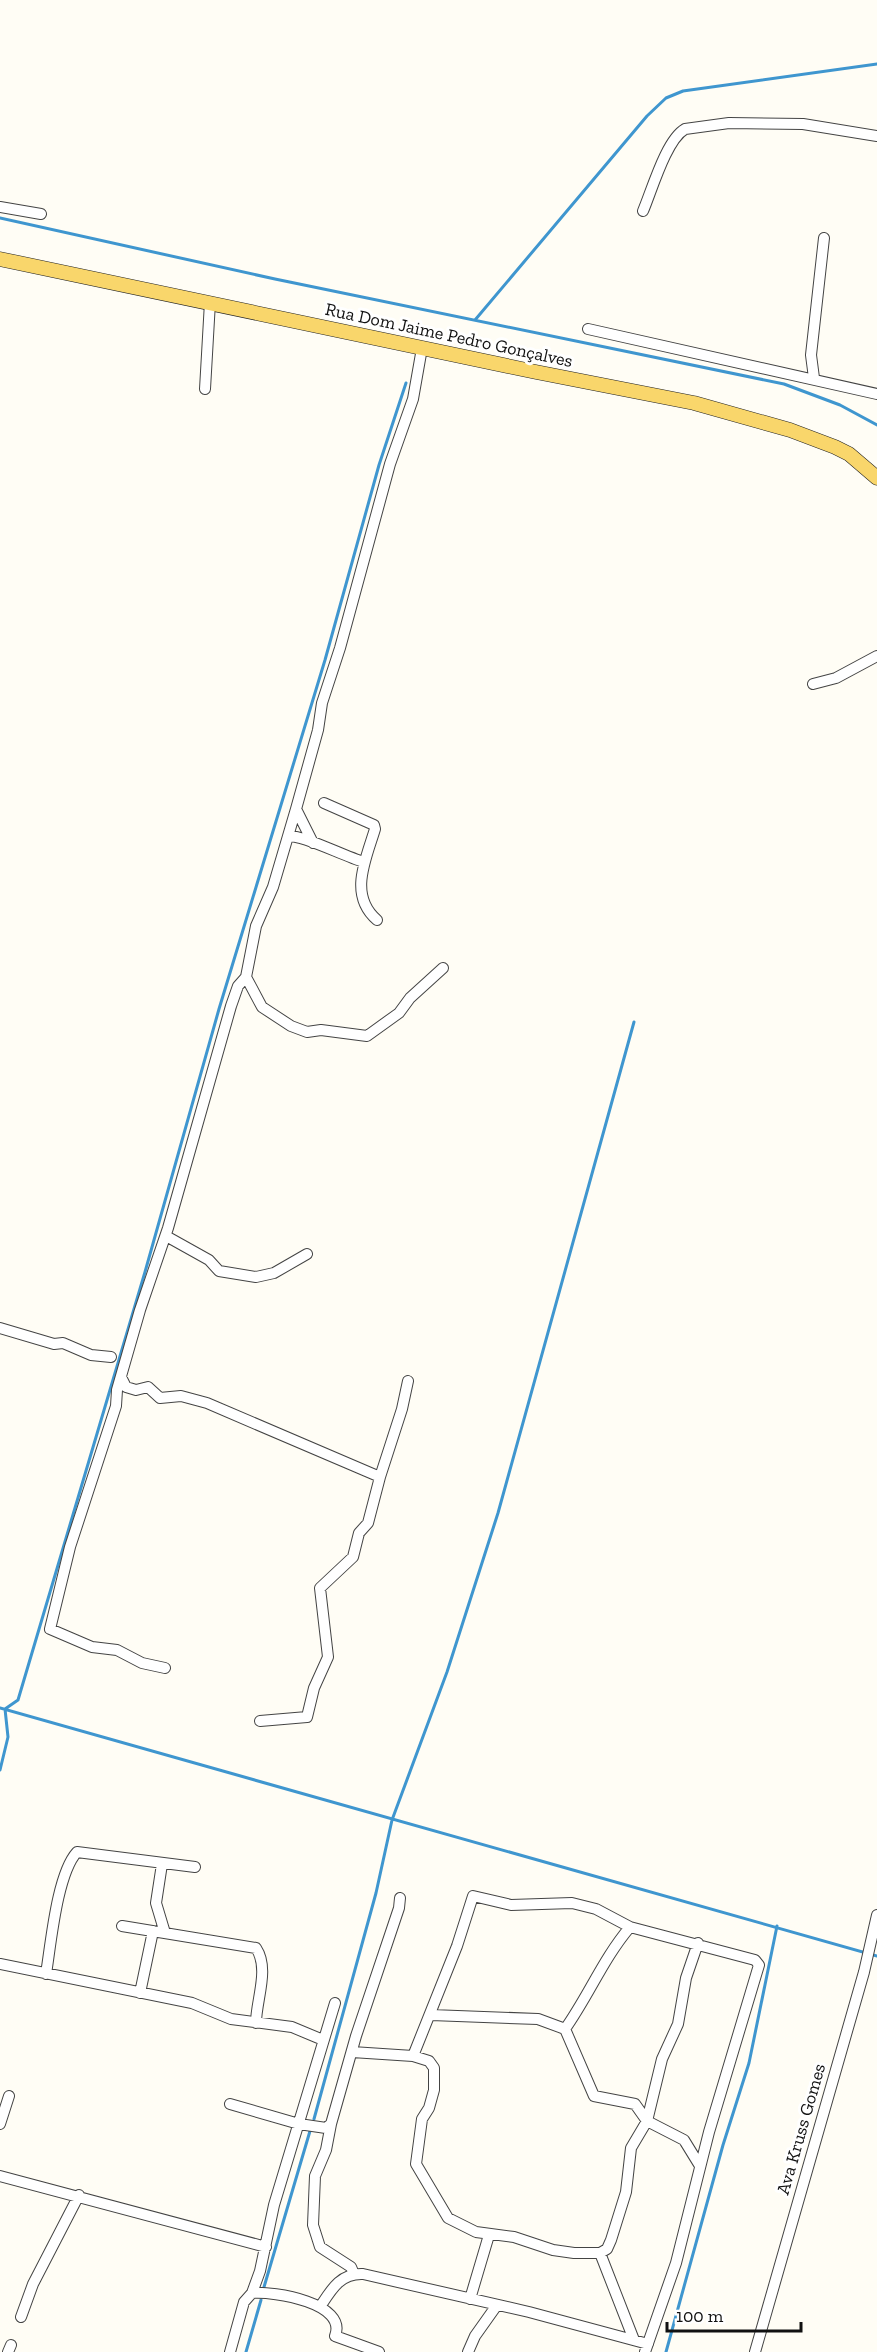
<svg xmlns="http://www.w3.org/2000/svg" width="877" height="2352" viewBox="0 0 877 2352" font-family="'Zilla Slab',serif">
<rect width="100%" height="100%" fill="#fffdf5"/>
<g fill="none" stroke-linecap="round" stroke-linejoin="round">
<!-- stream -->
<path stroke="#3f96cf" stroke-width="3" d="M0,218L275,279L784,384L840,405L877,425
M475,320L647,116L666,98L683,91L877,64
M0,1708L877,1956
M0,1770L8,1737L5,1709L18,1700L145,1272L219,1009L325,660L379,465L406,383
M314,2119L376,1893L392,1820L447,1672L498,1513L634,1022
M264,2287L310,2131
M246,2352L261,2300
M666,2352L723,2145L749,2063L777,1926"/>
<!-- minor casing -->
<g stroke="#444" stroke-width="12">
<path id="minor" d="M0,207L41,214
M643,211C652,190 666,140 685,129L729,123L803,124L877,136
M588,329L877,394
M814,378L811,355L824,238
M205,389L210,302
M813,684L836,678L877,656
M324,803L374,825L375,829C366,859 348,895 377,920
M296,809L313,843
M288,836C304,835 343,856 364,862
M246,977L262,1007L291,1026L307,1032L321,1030L367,1036L399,1013L410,998L443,968
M166,1236L209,1260L219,1271L256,1277L274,1273L307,1254
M0,1328L54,1344L63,1343L91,1355L111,1357
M121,1377L126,1387L136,1390L148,1387L160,1398L181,1396L207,1403L380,1477L402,1409L408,1381
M165,1668L142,1663L117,1650L92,1647L50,1629L70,1547L116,1406L117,1390L140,1310L168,1228L231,1006L238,986L246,977L256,926L273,887L296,809L318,730L322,703L340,648L390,464L413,399L422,348
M260,1721L307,1717L314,1688L328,1657L320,1588L353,1557L359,1533L368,1523L380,1477
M162,1864L156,1903L165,1933
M122,1926L256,1948C270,1969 256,2000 256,2023
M0,1964L192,2003L231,2019L292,2027L323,2040
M46,1974C51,1943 57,1874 77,1852L195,1867
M140,1993L153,1931
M431,2015L538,2019L565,2029C589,1995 603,1959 630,1927L755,1960L759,1965L709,2132L676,2263L645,2352
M565,2029L594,2096L635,2104L647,2121L684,2140L700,2166
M352,2052L413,2056L429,2061L434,2068V2090L429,2108L422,2119L416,2164L448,2218L476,2232L514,2237L553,2250L574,2253H600L607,2249L611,2240L626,2192L631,2148L647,2121L662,2059L678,2024L686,1978L698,1943
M413,2056L457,1946L473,1896L511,1905L572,1903L596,1909L630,1927
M230,2104L299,2124L326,2128L331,2124L356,2036L399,1908L400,1898
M0,2124L9,2096
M331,2124L326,2150L315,2176L313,2225L320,2247L351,2267L354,2274
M0,2176L266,2247
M600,2253L634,2340
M252,2293C274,2291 348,2303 335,2336L379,2352
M470,2299L489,2235
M320,2307C331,2290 340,2273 363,2274L529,2312L648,2344
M21,2317L33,2284L79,2195
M8,2352L11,2345
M230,2352L244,2302L252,2293L260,2271L274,2205L335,2003
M468,2352L475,2336L497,2305
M755,2352L864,1972L877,1915"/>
</g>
<!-- major casing -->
<g stroke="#222" stroke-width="15">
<path id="major" d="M0,259L536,372L694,403L790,430L835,447L849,454L877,478"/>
</g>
<!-- minor -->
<use href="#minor" stroke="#fff" stroke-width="10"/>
<!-- major -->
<use href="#major" stroke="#f9d66b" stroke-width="14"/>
</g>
<g text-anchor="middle" stroke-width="6" stroke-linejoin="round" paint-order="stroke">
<!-- street labels -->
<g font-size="18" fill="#111" stroke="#fff">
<text transform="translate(449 335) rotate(12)" y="6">Rua Dom Jaime Pedro Gonçalves</text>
<text transform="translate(801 2129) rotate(-74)" y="6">Ava Kruss Gomes</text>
</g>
</g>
<!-- scale -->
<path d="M667 2322v9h134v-9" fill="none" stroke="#111111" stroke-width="3"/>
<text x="676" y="2322" font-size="18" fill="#111111" stroke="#ffffff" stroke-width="4.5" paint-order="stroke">100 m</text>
</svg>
